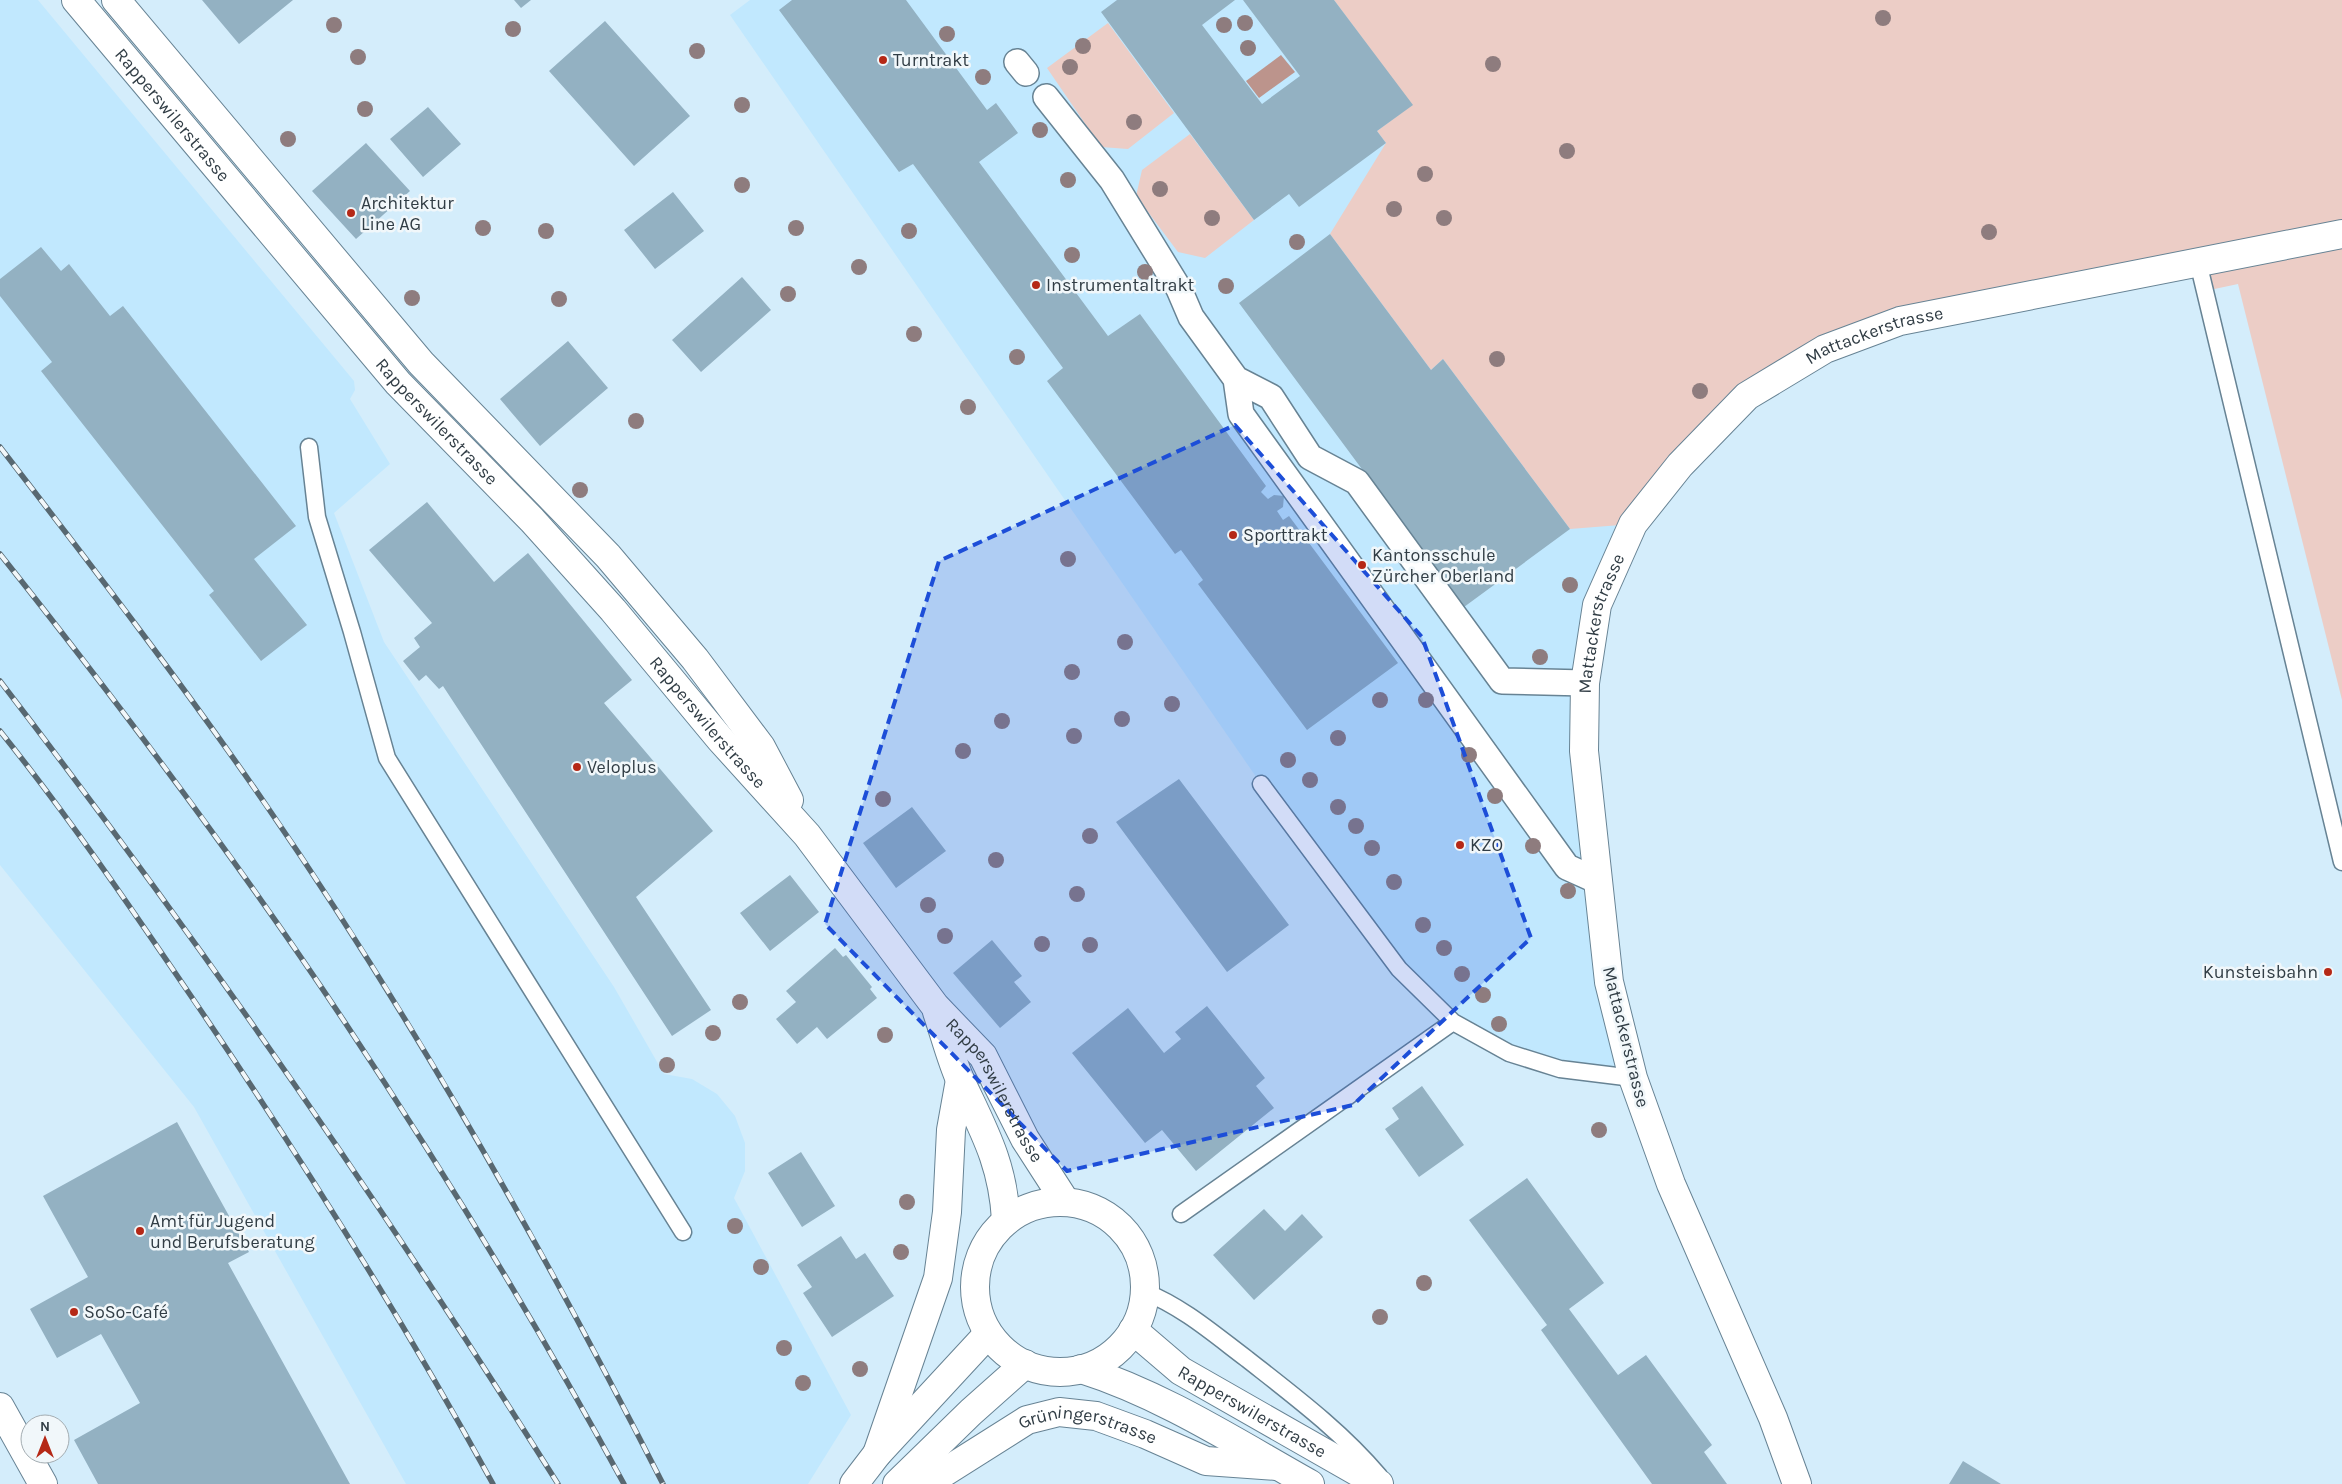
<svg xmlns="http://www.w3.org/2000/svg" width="2342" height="1484" viewBox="0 0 2342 1484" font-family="Karla,sans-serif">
<rect width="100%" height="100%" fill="#d4edfb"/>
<!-- built -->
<path fill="#c1e8fe" d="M0,0H38L354,381L355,390L350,399L390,464L334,513L384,642L614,987L664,1074L692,1079L717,1094L735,1116L745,1143V1171L734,1198L851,1415L808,1484H406L194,1107L0,865Z
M750,0H2006L1747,396L1633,524L1585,683L1633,1078L1560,1069L1453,1022L1399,969L1261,784L730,15Z"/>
<!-- green -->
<path fill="#eccdc6" d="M1334,0H2342V700L2238,284L2205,291L2198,262L1900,321L1747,396L1633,524L1570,529L1443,359L1431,370L1330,234L1386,143L1377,131L1412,105Z
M1108,23L1174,113L1128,149L1101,147L1047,68Z
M1190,134L1254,220L1205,258L1178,252L1136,196L1142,170Z"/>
<!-- water -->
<path fill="#bc948c" d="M1281,55L1295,72L1259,98L1246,81Z"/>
<!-- building -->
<path fill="#93b1c2" d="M202,0H293L239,44Z
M514,0H531L521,8Z
M792,0H906L987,110L996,103L1018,133L979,162L1108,336L1140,314L1266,486L1261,492L1268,499L1274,495L1284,496L1283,507L1277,511L1283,520L1289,516L1398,663L1307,730L1198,584L1203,580L1181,550L1175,554L1047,381L1063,368L913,164L899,172L779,10Z
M1117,0H1235L1202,25L1262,104L1300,76L1243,0H1334L1413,105L1377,131L1386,143L1299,207L1289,194L1254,220L1101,12Z
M605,21L690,116L634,166L549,71Z
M428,107L461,144L423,177L390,139Z
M366,143L410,191L356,239L312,191Z
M673,192L704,231L655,269L624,230Z
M1330,234L1431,370L1443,359L1570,529L1464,607L1239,303Z
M41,247L61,271L69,264L110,316L123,306L296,526L254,559L307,625L261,661L209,595L214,591L41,371L52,362L0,296V279Z
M742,277L771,310L701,372L672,340Z
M568,341L608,388L540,446L500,399Z
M427,502L494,582L528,553L632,680L604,703L713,831L636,897L711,1010L672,1036L443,686L439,689L426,675L419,681L403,661L420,647L414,638L432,623L369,550Z
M1179,779L1289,925L1227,972L1116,822Z
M912,807L946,851L896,888L863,843Z
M790,875L819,912L770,951L740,913Z
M992,940L1022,976L1014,982L1031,1002L1000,1028L953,973Z
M835,948L843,957L846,955L872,987L870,989L877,998L827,1039L817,1027L797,1044L776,1019L796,1002L786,991Z
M1207,1006L1265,1078L1256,1086L1274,1108L1196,1171L1162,1130L1145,1143L1072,1053L1128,1008L1164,1053L1181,1039L1175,1032Z
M1422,1086L1464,1145L1419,1177L1385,1129L1399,1119L1392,1108Z
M177,1122L249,1252L228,1263L350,1484H98L74,1440L140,1403L101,1334L57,1358L30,1309L88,1277L43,1196Z
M801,1152L835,1206L802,1227L768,1173Z
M1527,1178L1604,1283L1569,1309L1618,1375L1646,1355L1712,1445L1704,1452L1727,1484H1652L1541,1330L1547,1325L1469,1220Z
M1264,1209L1285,1231L1302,1214L1323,1237L1254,1300L1213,1255Z
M841,1236L856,1259L865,1253L894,1296L832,1337L803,1293L812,1287L797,1265Z
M1963,1461L2001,1484H1949Z"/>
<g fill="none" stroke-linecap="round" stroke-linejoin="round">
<!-- service casing -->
<g stroke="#678394" stroke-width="19">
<path id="service" d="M2198,262L2342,862
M309,447L317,517L352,632L387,758L683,1232
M1261,784L1399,969L1453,1022L1509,1053L1560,1069L1633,1078
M1181,1214L1453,1022
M1145,1292C1183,1307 1215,1335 1247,1359C1294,1396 1341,1431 1379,1476"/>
</g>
<!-- pedestrian casing -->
<g stroke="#678394" stroke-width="28">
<path id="pedestrian" d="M1017,62L1026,73
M1046,97L1112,180L1179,289L1191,317L1236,379L1241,414L1567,867L1598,881
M1236,379L1271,397L1310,457L1357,482L1502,681L1585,683"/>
</g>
<!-- minor casing -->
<g stroke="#678394" stroke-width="30">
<g id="minor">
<path d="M0,1407L43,1484"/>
<path id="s1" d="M1797,1484L1773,1418L1671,1184L1633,1078L1609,982L1584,751L1585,683L1597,605L1633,524L1680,465L1747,396L1825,349L1900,321L2342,234"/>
</g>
</g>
<!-- secondary casing -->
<g stroke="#678394" stroke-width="30">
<g id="secondary">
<path id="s2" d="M76,0L398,383L532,520L613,610L720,739L807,835L935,1006L983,1056L1025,1139L1065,1201"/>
<path d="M116,0L421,363L608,556L695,659L761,747L789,800"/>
<path d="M937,1012C945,1035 951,1060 961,1082C984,1131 1003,1164 1006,1220"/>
<circle cx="1060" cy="1287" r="85"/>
<path id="s3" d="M1133,1330L1181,1371L1379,1484"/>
<path d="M1081,1369C1163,1395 1235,1442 1310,1484"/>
<path d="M877,1454L938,1278L947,1212L951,1130L960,1080"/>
<path d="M854,1484L877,1454L988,1334"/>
<path d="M897,1484L971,1412L1025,1364"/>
<path id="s4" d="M909,1484L940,1475L1027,1420L1059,1412L1096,1416L1145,1434L1206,1461L1277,1466"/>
</g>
</g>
<!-- service -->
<use href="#service" stroke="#fff" stroke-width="16"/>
<!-- pedestrian -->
<use href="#pedestrian" stroke="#fff" stroke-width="25"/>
<!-- minor -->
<use href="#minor" stroke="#fff" stroke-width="28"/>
<!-- secondary -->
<use href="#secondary" stroke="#fff" stroke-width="28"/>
<!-- rail casing -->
<g stroke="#586871" stroke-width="5.5">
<path id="rail" d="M0,447C91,565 182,683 266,805C415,1021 544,1250 663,1484
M0,554C120,705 237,860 344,1021C444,1171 538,1326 624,1484
M0,681C199,940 385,1208 558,1484
M0,731C69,817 131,908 193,999C300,1156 402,1318 493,1484"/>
</g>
<!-- rail -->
<use href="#rail" stroke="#f1f7fa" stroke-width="4" stroke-dasharray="11" stroke-linecap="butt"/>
</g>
<!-- trees -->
<g fill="#8e7c7e">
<circle cx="1883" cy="18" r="8"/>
<circle cx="1245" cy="23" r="8"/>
<circle cx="334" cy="25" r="8"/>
<circle cx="1224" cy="25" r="8"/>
<circle cx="513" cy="29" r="8"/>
<circle cx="947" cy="34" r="8"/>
<circle cx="1083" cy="46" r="8"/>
<circle cx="1248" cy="48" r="8"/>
<circle cx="697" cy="51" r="8"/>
<circle cx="358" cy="57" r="8"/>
<circle cx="1493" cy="64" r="8"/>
<circle cx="1070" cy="67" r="8"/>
<circle cx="983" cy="77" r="8"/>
<circle cx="742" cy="105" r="8"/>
<circle cx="365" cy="109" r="8"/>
<circle cx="1134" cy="122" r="8"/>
<circle cx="1040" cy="130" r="8"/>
<circle cx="288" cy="139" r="8"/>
<circle cx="1567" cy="151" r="8"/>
<circle cx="1425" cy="174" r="8"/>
<circle cx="1068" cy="180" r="8"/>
<circle cx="742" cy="185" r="8"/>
<circle cx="1160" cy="189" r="8"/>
<circle cx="1394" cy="209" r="8"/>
<circle cx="1212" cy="218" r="8"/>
<circle cx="1444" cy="218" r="8"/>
<circle cx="483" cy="228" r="8"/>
<circle cx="796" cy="228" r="8"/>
<circle cx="546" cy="231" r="8"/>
<circle cx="909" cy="231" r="8"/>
<circle cx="1989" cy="232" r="8"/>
<circle cx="1297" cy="242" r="8"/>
<circle cx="1072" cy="255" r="8"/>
<circle cx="859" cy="267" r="8"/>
<circle cx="1145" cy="272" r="8"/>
<circle cx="1226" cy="286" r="8"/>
<circle cx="788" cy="294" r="8"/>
<circle cx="412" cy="298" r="8"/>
<circle cx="559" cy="299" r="8"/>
<circle cx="914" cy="334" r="8"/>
<circle cx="1017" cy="357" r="8"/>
<circle cx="1497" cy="359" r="8"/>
<circle cx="1700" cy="391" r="8"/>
<circle cx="968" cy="407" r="8"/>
<circle cx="636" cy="421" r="8"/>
<circle cx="580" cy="490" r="8"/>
<circle cx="1068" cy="559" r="8"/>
<circle cx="1570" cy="585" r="8"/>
<circle cx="1125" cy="642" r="8"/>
<circle cx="1540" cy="657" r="8"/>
<circle cx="1072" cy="672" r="8"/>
<circle cx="1380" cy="700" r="8"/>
<circle cx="1426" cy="700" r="8"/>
<circle cx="1172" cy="704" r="8"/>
<circle cx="1122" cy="719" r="8"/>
<circle cx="1002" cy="721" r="8"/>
<circle cx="1074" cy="736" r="8"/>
<circle cx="1338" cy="738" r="8"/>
<circle cx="963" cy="751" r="8"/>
<circle cx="1469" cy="755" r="8"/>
<circle cx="1288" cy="760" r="8"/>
<circle cx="1310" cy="780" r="8"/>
<circle cx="1495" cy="796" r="8"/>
<circle cx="883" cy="799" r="8"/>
<circle cx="1338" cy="807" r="8"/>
<circle cx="1356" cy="826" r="8"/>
<circle cx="1090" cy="836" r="8"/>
<circle cx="1533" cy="846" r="8"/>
<circle cx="1372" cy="848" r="8"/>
<circle cx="996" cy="860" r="8"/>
<circle cx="1394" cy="882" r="8"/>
<circle cx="1568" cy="891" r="8"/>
<circle cx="1077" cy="894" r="8"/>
<circle cx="928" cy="905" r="8"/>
<circle cx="1423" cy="925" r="8"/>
<circle cx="945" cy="936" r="8"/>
<circle cx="1042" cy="944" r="8"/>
<circle cx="1090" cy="945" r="8"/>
<circle cx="1444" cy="948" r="8"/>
<circle cx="1462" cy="974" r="8"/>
<circle cx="1483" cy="995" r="8"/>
<circle cx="740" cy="1002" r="8"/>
<circle cx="1499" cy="1024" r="8"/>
<circle cx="713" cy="1033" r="8"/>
<circle cx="885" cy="1035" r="8"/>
<circle cx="667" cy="1065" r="8"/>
<circle cx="1599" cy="1130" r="8"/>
<circle cx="907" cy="1202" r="8"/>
<circle cx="735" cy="1226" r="8"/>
<circle cx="901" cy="1252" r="8"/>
<circle cx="761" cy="1267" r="8"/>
<circle cx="1424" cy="1283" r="8"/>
<circle cx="1380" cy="1317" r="8"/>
<circle cx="784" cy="1348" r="8"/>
<circle cx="860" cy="1369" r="8"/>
<circle cx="803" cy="1383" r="8"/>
</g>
<!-- marked area -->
<path fill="#1d4ed8" fill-opacity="0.2" stroke="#1d4ed8" stroke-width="4" stroke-dasharray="10 6" stroke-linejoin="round" d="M1235,425L1422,637L1531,938L1353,1105L1067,1171L825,924L939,561Z"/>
<!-- markers -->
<g fill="#b52816" stroke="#f1f7fa" stroke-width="2">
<circle cx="883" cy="60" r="5"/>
<circle cx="351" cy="213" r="5"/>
<circle cx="1036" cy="285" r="5"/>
<circle cx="1233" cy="535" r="5"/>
<circle cx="1362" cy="565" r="5"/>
<circle cx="577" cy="767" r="5"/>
<circle cx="1460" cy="845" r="5"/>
<circle cx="2328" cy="972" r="5"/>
<circle cx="140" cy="1231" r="5"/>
<circle cx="74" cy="1312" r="5"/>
</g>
<g text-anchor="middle" stroke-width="5" stroke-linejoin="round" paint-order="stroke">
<!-- poi labels -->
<g font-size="18" fill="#313d45" stroke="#f1f7fa" text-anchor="start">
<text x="893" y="66">Turntrakt</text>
<text x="361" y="209">Architektur<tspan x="361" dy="21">Line AG</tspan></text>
<text x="1046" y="291">Instrumentaltrakt</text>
<text x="1243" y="541">Sporttrakt</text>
<text x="1372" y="561">Kantonsschule<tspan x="1372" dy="21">Zürcher Oberland</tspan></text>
<text x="587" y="773">Veloplus</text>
<text x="1470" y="851">KZO</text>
<text x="2318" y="978" text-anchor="end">Kunsteisbahn</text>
<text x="150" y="1227">Amt für Jugend<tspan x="150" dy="21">und Berufsberatung</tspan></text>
<text x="84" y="1318">SoSo-Café</text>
</g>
<!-- street labels -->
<g font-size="18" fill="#313d45" stroke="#f1f7fa">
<text dy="6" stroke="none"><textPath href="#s2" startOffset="150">Rapperswilerstrasse</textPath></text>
<text dy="6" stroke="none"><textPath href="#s1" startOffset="1319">Mattackerstrasse</textPath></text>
<text dy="6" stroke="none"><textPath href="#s2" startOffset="555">Rapperswilerstrasse</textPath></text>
<text dy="6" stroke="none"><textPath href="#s1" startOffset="899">Mattackerstrasse</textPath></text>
<text dy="6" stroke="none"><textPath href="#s2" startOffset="960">Rapperswilerstrasse</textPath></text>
<text transform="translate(1626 1037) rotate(76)" y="6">Mattackerstrasse</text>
<text dy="6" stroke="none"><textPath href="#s2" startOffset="1428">Rapperswilerstrasse</textPath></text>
<text dy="6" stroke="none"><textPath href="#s3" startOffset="145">Rapperswilerstrasse</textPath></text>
<text dy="6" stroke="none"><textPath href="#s4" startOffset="198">Grüningerstrasse</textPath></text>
</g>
</g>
<!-- north arrow -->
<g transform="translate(45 1439)"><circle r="24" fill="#f1f7fa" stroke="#a4adb2"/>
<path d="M0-4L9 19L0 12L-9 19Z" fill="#b52816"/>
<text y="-8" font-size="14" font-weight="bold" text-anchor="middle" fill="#313d45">N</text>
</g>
</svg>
